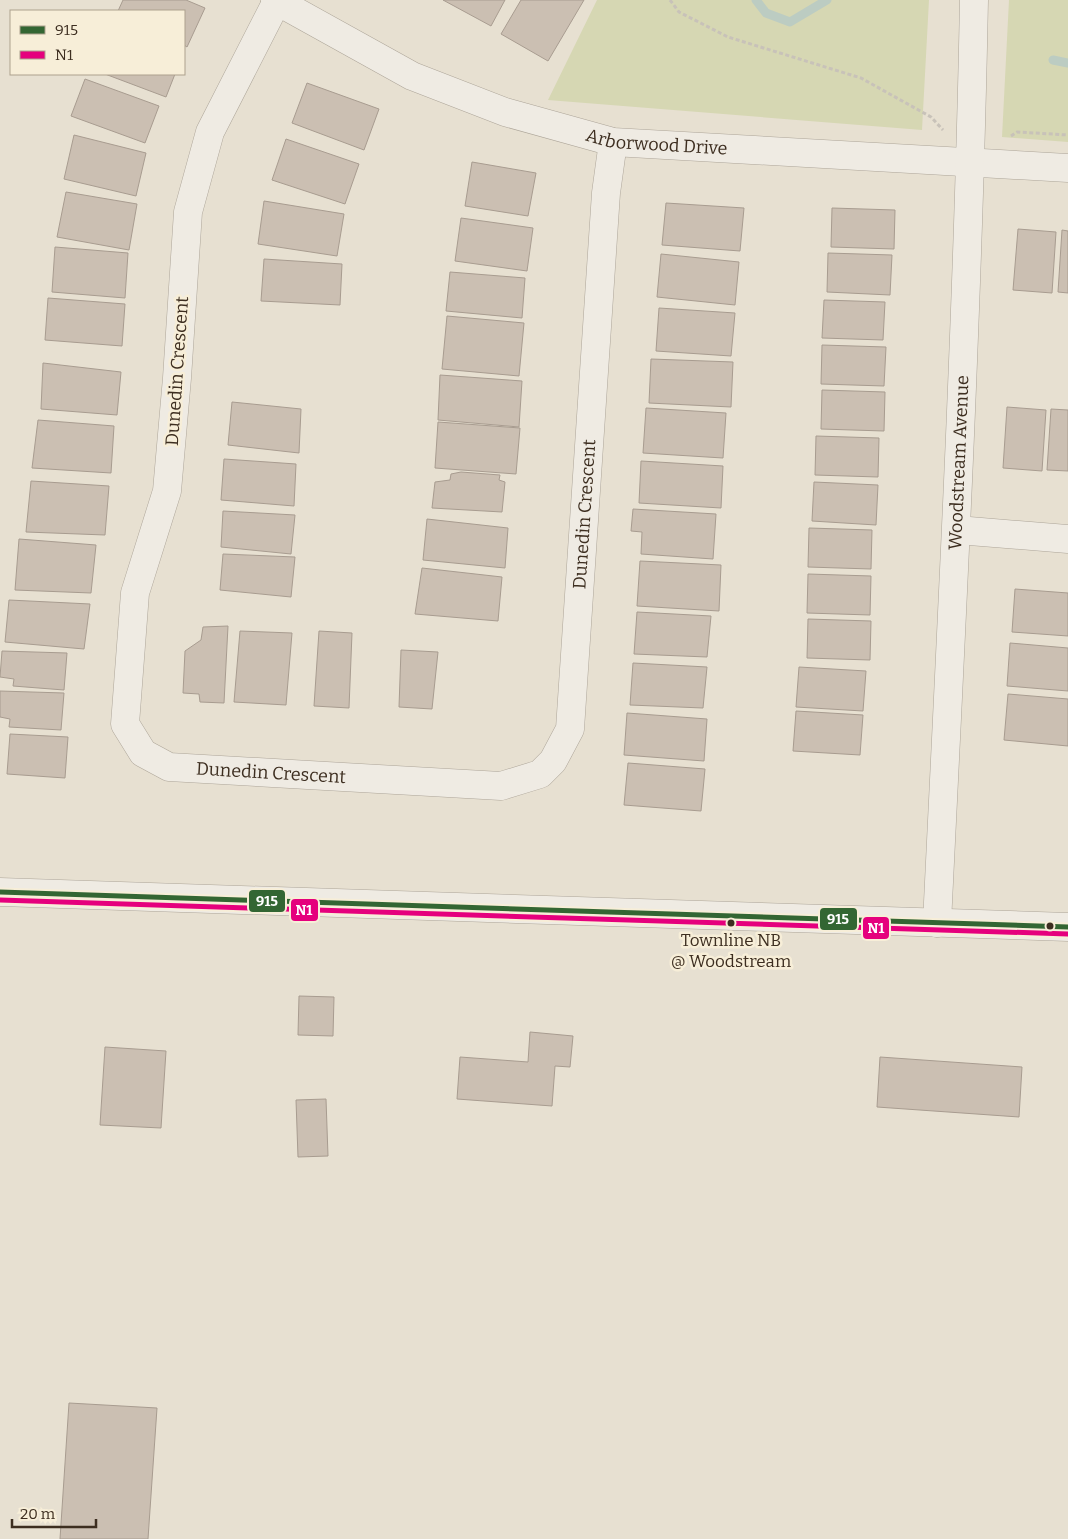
<svg xmlns="http://www.w3.org/2000/svg" width="1068" height="1539" viewBox="0 0 1068 1539" font-family="Bitter,serif">
<rect width="100%" height="100%" fill="#e7e0d1"/>
<!-- green -->
<path fill="#d6d7b3" d="M597,0H929L922,130L548,100Z
M1009,0H1068V142L1002,137Z"/>
<g fill="none" stroke-linecap="round" stroke-linejoin="round">
<!-- stream -->
<path stroke="#bcccc2" stroke-width="9" d="M756,0L766,13L790,22L827,0
M1053,60L1068,63"/>
</g>
<!-- building -->
<path fill="#cbbfb2" stroke="#a89c90" d="M123,0H186L205,8L187,47L184,45V11H118Z
M443,0H505L491,26Z
M521,0H584L548,61L501,34Z
M105,74H175L166,97Z
M85,79L159,106L145,143L71,116Z
M307,83L379,109L364,150L292,123Z
M74,135L146,153L136,196L64,179Z
M286,139L359,164L345,204L272,180Z
M472,162L536,173L528,216L465,206Z
M66,192L137,204L129,250L57,237Z
M264,201L344,214L337,256L258,244Z
M666,203L744,208L740,251L662,245Z
M832,208L895,210L894,249L831,247Z
M461,218L533,228L527,271L455,261Z
M1018,229L1056,232L1052,293L1013,290Z
M1062,230L1068,231V293L1058,292Z
M55,247L128,253L125,298L52,292Z
M828,253L892,255L890,295L827,292Z
M661,254L739,262L735,305L657,297Z
M264,259L342,264L340,305L261,301Z
M450,272L525,278L522,318L446,311Z
M48,298L125,304L122,346L45,340Z
M824,300L885,302L883,340L822,338Z
M659,308L735,313L731,356L656,351Z
M447,316L524,323L519,376L442,369Z
M822,345L886,347L884,386L821,384Z
M651,359L733,362L731,407L649,403Z
M43,363L121,372L117,415L41,409Z
M440,375L522,381L519,427L438,420Z
M822,390L885,392L884,431L821,429Z
M232,402L301,409L299,453L228,445Z
M1007,407L1046,410L1042,471L1003,468Z
M646,408L726,413L723,458L643,453Z
M1051,409L1068,410V471L1047,470Z
M38,420L114,426L111,473L32,468Z
M438,422L520,428L516,474L435,468Z
M816,436L879,438L878,477L815,475Z
M224,459L296,464L294,506L221,500Z
M641,461L723,466L721,508L639,503Z
M461,472L500,475L499,480L505,482L502,512L432,508L435,482L450,480L451,474Z
M31,481L109,486L105,535L26,532Z
M814,482L878,485L876,525L812,521Z
M633,509L716,514L713,559L641,554L642,532L631,531Z
M223,511L295,515L291,554L221,547Z
M427,519L508,528L505,568L423,560Z
M809,528L872,530L871,569L808,567Z
M19,539L96,545L91,593L15,590Z
M223,554L295,557L291,597L220,590Z
M640,561L721,565L719,611L637,606Z
M422,568L502,577L498,621L415,614Z
M808,574L871,576L870,615L807,613Z
M1015,589L1068,593V636L1012,632Z
M9,600L90,604L84,649L5,642Z
M637,612L711,616L707,657L634,654Z
M808,619L871,621L870,660L807,658Z
M228,626L224,703L200,702L199,694L183,693L185,651L201,640L203,627Z
M240,631L292,633L286,705L234,702Z
M319,631L352,633L349,708L314,706Z
M1010,643L1068,648V691L1007,686Z
M401,650L438,652L432,709L399,707Z
M2,651L67,653L64,690L13,686L14,679L0,677Z
M633,663L707,667L703,708L630,705Z
M799,667L866,671L863,711L796,707Z
M0,691L64,693L61,730L9,727L10,719L0,717Z
M1008,694L1068,699V746L1004,740Z
M796,711L863,715L860,755L793,751Z
M627,713L707,719L704,761L624,755Z
M10,734L68,737L65,778L7,774Z
M628,763L705,769L701,811L624,805Z
M299,996L334,997L333,1036L298,1035Z
M530,1032L573,1036L570,1067L555,1066L552,1106L457,1099L460,1057L528,1062Z
M105,1047L166,1051L161,1128L100,1125Z
M880,1057L1022,1067L1019,1117L877,1107Z
M326,1099L328,1156L298,1157L296,1100Z
M69,1403L157,1408L148,1539H60Z"/>
<g fill="none" stroke-linecap="round" stroke-linejoin="round">
<!-- minor casing -->
<g stroke="#ada599" stroke-width="29">
<g id="minor">
<path id="s1" d="M275,0L412,76L505,112L613,142L1068,168"/>
<path id="s2" d="M277,1L210,132L188,212L177,378L167,491L135,593L125,724L143,753L169,767L501,786L540,774L553,761L570,729L606,193L613,142"/>
<path d="M957,530L1068,539"/>
<path d="M0,892L1068,927"/>
<path id="s3" d="M937,923C952,616 968,308 974,0"/>
</g>
</g>
<!-- path -->
<path stroke="#c8c2b9" stroke-width="3" stroke-dasharray="4 2.5" stroke-linecap="butt" d="M670,0L679,12L728,37L861,78L931,117L943,130
M1011,136L1017,132L1068,135"/>
<!-- minor -->
<use href="#minor" stroke="#efebe3" stroke-width="28"/>
<!-- bus-1 casing -->
<g stroke="#f7eed8" stroke-width="9">
<path id="bus-1" d="M0,892L1068,927"/>
</g>
<!-- bus-2 casing -->
<g stroke="#f7eed8" stroke-width="9">
<path id="bus-2" d="M0,900L1068,934"/>
</g>
<!-- bus-1 -->
<use href="#bus-1" stroke="#363" stroke-width="5"/>
<!-- bus-2 -->
<use href="#bus-2" stroke="#e5007d" stroke-width="5"/>
</g>
<!-- markers -->
<g fill="#3d2e20" stroke="#f7eed8" stroke-width="2">
<circle cx="731" cy="923" r="4.5"/>
<circle cx="1050" cy="926" r="4.5"/>
</g>
<g text-anchor="middle" stroke-width="5" stroke-linejoin="round" paint-order="stroke">
<!-- bus labels -->
<g font-size="17" fill="#3d2e20" stroke="#f7eed8">
<text x="731" y="946">Townline NB<tspan x="731" dy="21">@ Woodstream</tspan></text>
</g>
<!-- street labels -->
<g font-size="18" fill="#3d2e20" stroke="#f7eed8">
<text dy="6" stroke="none"><textPath href="#s1" startOffset="412">Arborwood Drive</textPath></text>
<text transform="translate(177 371) rotate(-86)" y="6">Dunedin Crescent</text>
<text dy="6" stroke="none"><textPath href="#s3" startOffset="461">Woodstream Avenue</textPath></text>
<text dy="6" stroke="none"><textPath href="#s2" startOffset="1455">Dunedin Crescent</textPath></text>
<text dy="6" stroke="none"><textPath href="#s2" startOffset="914">Dunedin Crescent</textPath></text>
</g>
</g>
<g stroke="#f7eed8" stroke-width="2">
<rect x="248" y="889" width="38" height="24" rx="5" fill="#363"/>
<rect x="290" y="898" width="29" height="24" rx="5" fill="#e5007d"/>
<rect x="819" y="907" width="39" height="24" rx="5" fill="#363"/>
<rect x="862" y="916" width="28" height="24" rx="5" fill="#e5007d"/>
</g>
<g font-size="14" text-anchor="middle" font-weight="bold" fill="#fff">
<text x="267" y="906">915</text>
<text x="304" y="915">N1</text>
<text x="838" y="924">915</text>
<text x="876" y="933">N1</text>
</g>
<!-- legend -->
<rect x="10" y="10" width="175" height="65" fill="#f7eed8" stroke="#ada18e"/>
<rect x="20" y="26" width="25" height="8" fill="#336633" stroke="#ada18e"/>
<text x="55" y="35" font-size="15" fill="#3d2e20">915</text>
<rect x="20" y="51" width="25" height="8" fill="#e5007d" stroke="#ada18e"/>
<text x="55" y="60" font-size="15" fill="#3d2e20">N1</text>
<!-- scale -->
<path d="M12 1519v8h84v-8" fill="none" stroke="#3d2e20" stroke-width="2.5"/>
<text x="20" y="1519" font-size="15" fill="#3d2e20" stroke="#f7eed8" stroke-width="4" paint-order="stroke">20 m</text>
</svg>
